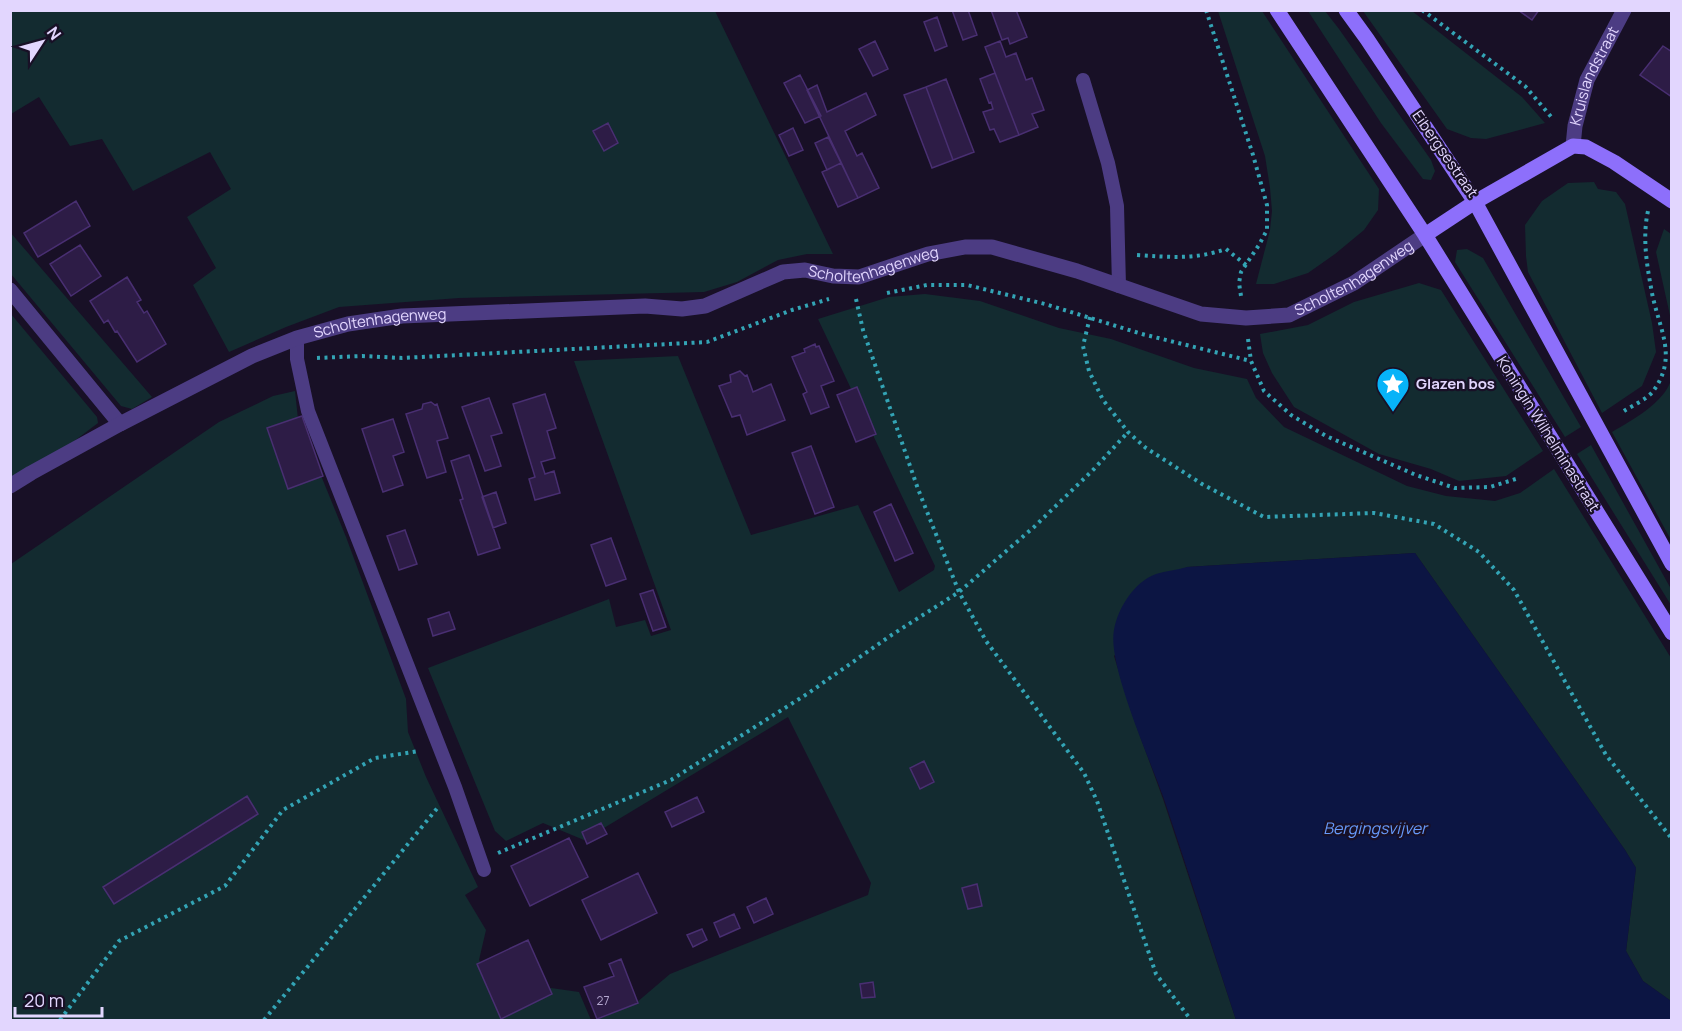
<svg xmlns="http://www.w3.org/2000/svg" width="1682" height="1031" viewBox="0 0 1682 1031" font-family="Manrope,sans-serif">
<rect width="100%" height="100%" fill="#181026"/>
<!-- green -->
<path fill="#132b30" d="M11,11H715L833,254H807L778,260L737,282L704,292L459,298L339,307L286,327L229,352L193,285L216,268L187,217L231,189L210,152L133,191L102,139L70,146L39,97L11,114Z
M1218,11H1262L1379,189L1378,210L1364,230L1335,254L1308,273L1274,284H1256L1270,230L1272,211L1270,188L1265,156Z
M1308,11H1325L1339,29L1431,160L1435,171L1431,180L1423,179L1381,123Z
M1363,11H1412L1522,97L1545,123L1486,139L1471,138L1447,129Z
M1594,182L1598,189L1616,192L1625,204L1652,323L1656,352L1642,386L1602,413L1528,272L1526,256L1525,225L1542,201L1568,183Z
M1664,229L1671,234V320L1656,252Z
M10,232L152,397L132,409L121,406L11,274Z
M1467,249L1483,258L1581,427L1565,437L1455,262L1457,250Z
M1419,283L1441,290L1543,451L1506,476L1459,481L1431,469L1379,454L1294,407L1272,373L1263,353L1260,334L1308,325L1354,302Z
M925,294L980,301L1059,328L1111,339L1194,368L1247,379L1256,398L1284,427L1407,486L1446,496L1495,501L1520,493L1554,469L1671,658V1001L1643,981L1626,951L1636,868L1625,850L1415,553L1187,567L1114,656L1132,714L1163,799L1236,1020H597L636,1003L670,974L868,895L871,883L788,717L584,840L543,823L506,841L495,831L428,668L609,599L616,627L645,620L651,636L671,630L574,361L678,356L751,535L858,505L899,592L934,570L935,566L818,319L889,297Z
M11,314L97,417L98,423L11,489Z
M1671,380L1672,540H1671L1612,432C1631,421 1665,402 1671,380Z
M295,391L298,419L346,537L406,699L408,732L426,777L478,887L465,895L486,930L479,960L512,1012L551,988L579,992L591,1020H11V564L219,422L273,396Z
M1591,445L1671,589V605L1577,454Z"/>
<!-- water -->
<path fill="#0c1543" d="M1415,553L1625,850L1636,868L1626,951L1643,981L1671,1001V1020H1236C1212,947 1189,873 1164,799C1151,762 1107,665 1114,630C1118,608 1134,582 1156,574C1166,571 1177,570 1187,567Z"/>
<!-- building -->
<path fill="#2d1c46" stroke="#492f72" stroke-width="1.5" d="M952,10H968L977,35L963,40Z
M991,10H1016L1027,37L1010,44L1008,38L1002,40Z
M1518,10H1539L1532,20Z
M937,17L947,46L935,51L924,22Z
M875,41L888,69L873,76L859,49Z
M1000,41L1006,57L1016,53L1026,80L1032,78L1044,110L1032,114L1038,127L1019,135L985,47Z
M1663,46L1672,52V97L1640,75Z
M995,73L1019,135L1000,142L994,129L990,130L983,112L993,109L991,102L989,103L980,79Z
M800,75L821,116L805,123L784,83Z
M946,79L974,152L953,160L926,87Z
M817,85L827,112L866,93L876,115L845,131L857,156L862,153L879,188L858,198L807,90Z
M926,87L953,160L932,168L904,95Z
M608,123L618,143L604,151L593,131Z
M793,128L803,150L789,156L779,135Z
M828,137L841,163L827,170L815,143Z
M841,163L858,198L838,207L822,172Z
M76,201L90,226L38,257L24,233Z
M80,245L101,276L71,296L50,264Z
M127,277L141,300L137,302L144,313L147,311L166,344L137,362L117,331L115,332L108,320L104,323L90,301Z
M815,344L816,347L819,346L834,381L821,386L829,407L811,414L803,394L807,392L792,357L805,352L804,349Z
M740,371L745,376L747,375L753,392L771,384L785,420L747,435L740,415L732,417L719,386L731,382L730,375Z
M857,387L876,434L856,442L837,395Z
M545,394L556,428L547,431L555,458L541,462L545,474L554,471L560,493L535,500L529,479L535,477L513,404Z
M489,398L502,433L491,436L501,466L485,471L462,407Z
M431,402L435,405L437,404L448,438L437,441L446,472L427,478L406,414L422,409L423,404Z
M302,416L323,476L288,489L267,428Z
M393,419L404,452L393,456L403,485L383,492L362,429Z
M811,446L834,507L815,514L792,453Z
M469,455L500,548L478,555L460,500L463,499L451,461Z
M496,492L506,523L493,528L482,497Z
M891,504L913,553L895,561L874,512Z
M405,530L417,564L399,570L387,536Z
M611,538L626,579L606,586L591,545Z
M653,590L666,627L653,631L640,594Z
M449,612L455,629L433,636L428,619Z
M924,761L934,782L920,789L910,768Z
M247,796L258,814L114,904L103,887Z
M697,797L704,812L672,827L665,812Z
M601,823L607,834L587,844L582,832Z
M569,838L588,877L530,906L511,866Z
M638,873L657,913L601,940L582,900Z
M977,884L982,906L968,909L962,888Z
M766,898L773,914L754,923L747,907Z
M734,914L740,928L720,937L714,923Z
M702,929L707,940L693,947L687,935Z
M528,940L552,994L501,1019L477,964Z
M621,959L638,1003L597,1019L584,987L614,976L609,964Z
M873,982L875,997L862,998L860,984Z"/>
<g fill="none" stroke-linecap="round" stroke-linejoin="round">
<!-- path -->
<path stroke="#33a4b5" stroke-width="4" stroke-dasharray="3 4.5" stroke-linecap="butt" d="M1206,10L1253,155L1267,205V230L1259,245L1241,272L1239,283L1241,296
M1422,10L1525,86L1553,119
M1137,255C1170,257 1194,260 1226,249L1246,265
M887,293L927,285H967L1045,304L1142,334L1251,361
M856,299L863,330L918,489L959,592L986,641L1084,773L1097,801L1156,974L1191,1020
M1090,317L1083,346L1089,371L1103,400L1128,432L1146,448L1202,484L1264,517L1374,513L1434,524L1479,552L1514,590L1606,755L1672,839
M1248,339L1251,361L1264,391L1291,415L1326,436L1416,475L1455,488L1490,487L1519,478
M317,358L362,356L402,358L707,342L792,310L829,299
M1624,411C1633,405 1648,399 1654,390C1678,356 1659,329 1652,293C1647,266 1642,238 1648,211
M498,853L671,780L807,694L890,636L959,592L1034,527L1094,469L1128,432
M60,1020L119,941L225,886L283,810L375,758L419,751
M264,1020L439,806"/>
<!-- service -->
<path stroke="#4c3c83" stroke-width="14" d="M1083,80L1108,163L1117,206L1119,286
M297,338V359L308,411L455,787L484,870"/>
<!-- minor -->
<g stroke="#4c3c83" stroke-width="15">
<path d="M10,290L120,424"/>
<path id="s1" d="M10,486L31,473L120,424L252,356L297,338L348,324L402,316L645,306L682,309L705,306L783,272L805,270L833,276L859,277L928,254L965,247H992L1077,271L1201,314L1246,318L1289,315L1354,283L1425,235"/>
</g>
<!-- tertiary -->
<path stroke="#4c3c83" stroke-width="15" id="s2" d="M1573,146L1575,126L1587,80L1624,10"/>
<!-- secondary -->
<path stroke="#8d6ffb" stroke-width="15" d="M1277,10L1425,235L1672,633
M1346,10L1367,39L1475,202L1672,564
M1425,235L1475,202L1573,146L1586,147L1614,162L1672,201"/>
</g>
<!-- icons -->
<defs>
<g id="sight-pin" transform="scale(1.725)"><path d="M0 17L-7.5 6A9.5 9.5 0 1 1 7.5 6Z" fill="#07b3f8" stroke="#181026"/><path d="M0-6L1.8-2.2L6-1.7L2.9 1.2L3.7 5.4L0 3.3L-3.7 5.4L-2.9 1.2L-6-1.7L-1.8-2.2Z" fill="#fff"/></g>
</defs>
<g fill-rule="evenodd">
<use href="#sight-pin" x="1393" y="384"/>
</g>
<g text-anchor="middle" stroke-width="4.5" stroke-linejoin="round" paint-order="stroke">
<!-- number labels -->
<g font-size="12" fill="#b5a8d0">
<text x="603" y="1005">27</text>
</g>
<!-- street labels -->
<g font-size="15" fill="#e2d6fe" stroke="#181026">
<text dy="5" stroke="none"><textPath href="#s2" startOffset="74">Kruislandstraat</textPath></text>
<text transform="translate(1445 154) rotate(55)" y="5">Eibergsestraat</text>
<text dy="5" stroke="none"><textPath href="#s1" startOffset="912">Scholtenhagenweg</textPath></text>
<text dy="5" stroke="none"><textPath href="#s1" startOffset="1416">Scholtenhagenweg</textPath></text>
<text dy="5" stroke="none"><textPath href="#s1" startOffset="408">Scholtenhagenweg</textPath></text>
<text transform="translate(1548 434) rotate(58)" y="5">Koningin Wilhelminastraat</text>
</g>
<!-- poi labels -->
<g font-size="15" font-weight="bold" fill="#e2d6fe" stroke="#181026" text-anchor="start">
<text x="1416" y="389">Glazen bos</text>
</g>
<!-- water labels -->
<g font-size="16" font-style="italic" fill="#679afb" stroke="#181026">
<text x="1375" y="834">Bergingsvijver</text>
</g>
</g>
<!-- border -->
<rect width="1682" height="1031" fill="none" stroke="#e2d6fe" stroke-width="24"/>
<!-- north arrow -->
<g transform="translate(42 42) rotate(54)" stroke="#181026" stroke-width="4.5" paint-order="stroke">
<path d="M0-4.5L10 22L0 15L-10 22Z" fill="#e2d6fe"/>
<text y="-9" font-size="16" font-weight="bold" text-anchor="middle" fill="#e2d6fe">N</text>
</g>
<!-- scale -->
<path d="M15 1007v9h87v-9" fill="none" stroke="#e2d6fe" stroke-width="3"/>
<text x="24" y="1007" font-size="18" fill="#e2d6fe" stroke="#181026" stroke-width="4.5" paint-order="stroke">20 m</text>
</svg>
